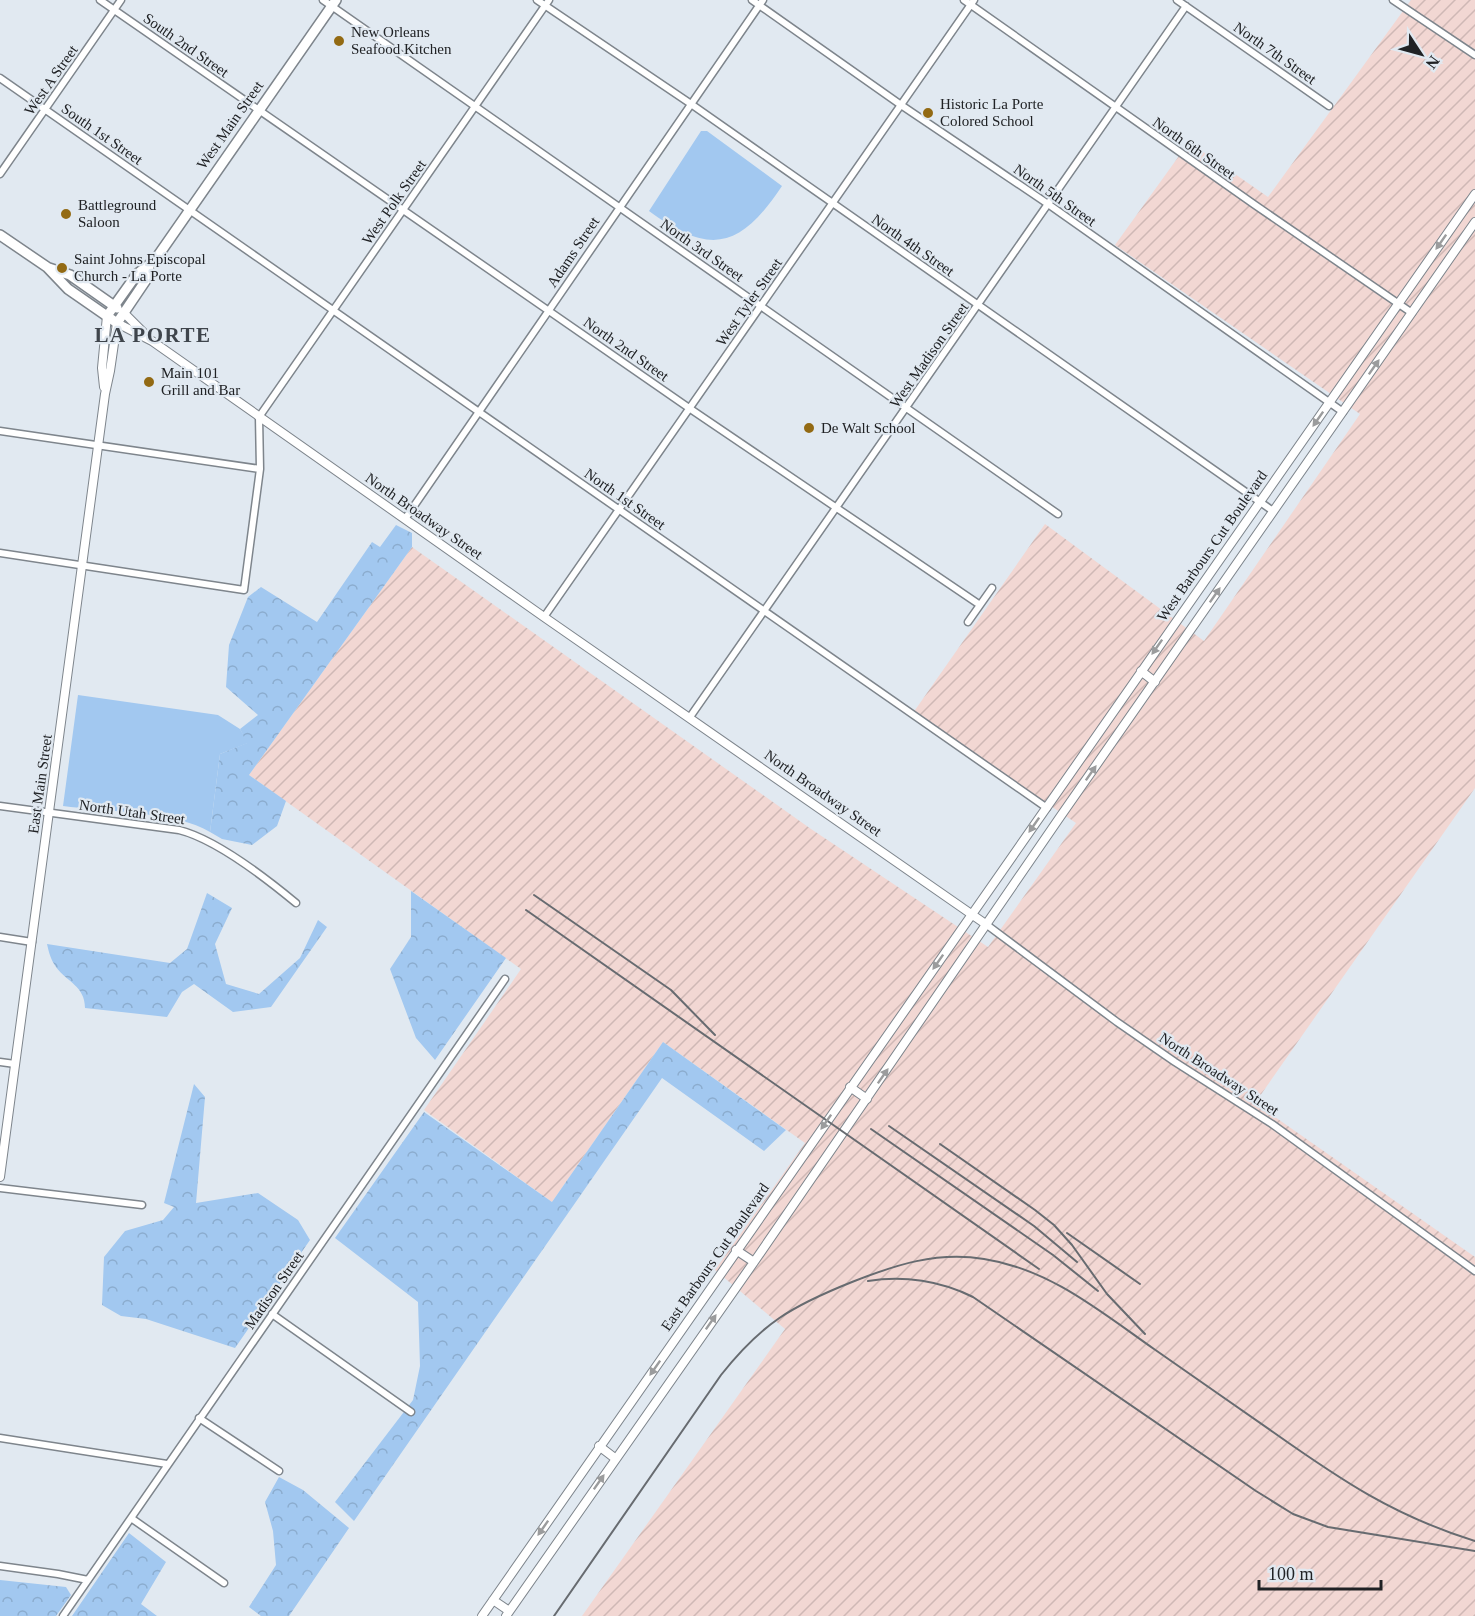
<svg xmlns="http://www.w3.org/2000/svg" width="1475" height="1616" viewBox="0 0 1475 1616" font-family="Georgia,serif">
<defs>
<pattern id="industrial-furrows" width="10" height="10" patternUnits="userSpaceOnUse" patternTransform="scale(1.5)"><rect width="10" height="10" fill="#f2d7d3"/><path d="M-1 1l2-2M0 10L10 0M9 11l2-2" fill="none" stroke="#cfb8b5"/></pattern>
<pattern id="forest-crowns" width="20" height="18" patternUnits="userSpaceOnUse" patternTransform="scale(1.5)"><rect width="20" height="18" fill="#a2c8f0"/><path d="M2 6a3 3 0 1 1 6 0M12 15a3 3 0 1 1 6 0" fill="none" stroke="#8bacce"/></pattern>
</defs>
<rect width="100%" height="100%" fill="#e1e9f1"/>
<!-- industrial -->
<path fill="url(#industrial-furrows)" d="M1411,0H1475V788L1255,1103L1475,1257V1616H582L785,1329L715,1270L805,1143L663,1042L552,1202L424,1110L521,969L249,775L412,547L811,829L988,947L1076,823L913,713L1045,524L1204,641L1360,414L1115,245L1189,142L1268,197Z"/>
<!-- grass -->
<path fill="#a2c8f0" d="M701,131H707L782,186C740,249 710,256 649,211Z
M78,695L218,715L240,729L248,743L220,754L210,832C178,812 102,811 63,806Z"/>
<!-- forest -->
<path fill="url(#forest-crowns)" d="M396,525L412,533V547L249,775L286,801L277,826L252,845L222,839L210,832L220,754L247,743L240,729L258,715L226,687L229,645L248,597L261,587L317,622L372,542L380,547Z
M411,891L506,958L435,1060L416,1038L390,969L411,937Z
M207,893L232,908L215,944L226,984L259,994L300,958L318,920L327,927L271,1007L233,1012L194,984L182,992L167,1017L85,1008C85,986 67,982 56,967C51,960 49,953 47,944L170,963L187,949Z
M663,1042L786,1130L764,1151L662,1078L354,1521L335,1502L413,1400L420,1366L418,1302L335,1238L424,1112L552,1202Z
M194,1084L205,1097L196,1203L258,1193L298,1220L310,1240L235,1348L146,1319L121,1316L102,1305L104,1257L125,1231L163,1220L174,1207L164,1203Z
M279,1477L303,1490L349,1528L289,1616H261L249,1607L276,1565L273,1531L265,1502Z
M129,1533L166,1562L141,1604L157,1616H72Z
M0,1580L66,1587L71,1595L56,1616H0Z"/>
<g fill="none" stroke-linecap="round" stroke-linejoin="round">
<!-- minor casing -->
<g stroke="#7e858c" stroke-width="9">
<path id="minor" d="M100,0L689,408L980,605
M323,0L1058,514
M537,0L691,104L1273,511
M752,0L901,105L1048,204L1343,412
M964,0L1255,205L1412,313
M1177,0L1329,106
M1393,0L1475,55
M0,78L1047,808
M0,174L121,0
M0,431L260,469
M405,519L763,0
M0,553L244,590L260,469L259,417L549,0
M544,617L974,0
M968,622L992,588
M690,717L1186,6
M0,806L179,830C215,839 267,879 296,903
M987,925L1117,1022L1175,1062L1272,1124L1475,1271
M0,937L32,942
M0,1062L15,1064
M0,1188L142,1205
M272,1314L411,1412
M199,1418L279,1471
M0,1438L167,1464
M131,1518L224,1583
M0,1566L58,1574L88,1580
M63,1616L505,979"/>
</g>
<!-- tertiary casing -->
<g stroke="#7e858c" stroke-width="10">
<path id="tertiary" d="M124,313L147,336
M104,387L102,368L107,316
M1141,671L1155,682
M850,1087L867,1099
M0,1177L105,394L110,371L117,323L152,341L544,617L987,925
M736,1250L754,1262
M599,1446L616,1459
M493,1600L509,1611
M482,1616L1475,194
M506,1616L754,1262L1060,817L1475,222"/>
</g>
<!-- secondary casing -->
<g stroke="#7e858c" stroke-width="12">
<path id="secondary" d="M0,235L47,267L68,289L117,323L146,280L149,267
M49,268L70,275L117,308
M107,316L137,274L155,260L336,0"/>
</g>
<!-- minor -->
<use href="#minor" stroke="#fff" stroke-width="6"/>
<!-- tertiary -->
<use href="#tertiary" stroke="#fff" stroke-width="8"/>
<!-- secondary -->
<use href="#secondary" stroke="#fff" stroke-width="9"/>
<!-- rail -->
<path stroke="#676b70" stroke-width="2" d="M534,895L671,990L715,1035
M526,910L1039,1269
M889,1126L1034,1226L1077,1262
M871,1129L1053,1255L1098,1291
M940,1144L1035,1210L1054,1225L1072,1245L1107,1294L1145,1334
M1067,1233L1140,1284
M868,1281C904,1275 941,1281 973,1297L1256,1491L1293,1514L1328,1527L1475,1551
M554,1616L721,1375C762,1323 792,1306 852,1282C895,1265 937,1251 984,1259C1050,1269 1101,1312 1154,1349C1194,1377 1233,1404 1273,1432C1341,1480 1394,1516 1475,1541"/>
</g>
<!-- one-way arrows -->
<defs><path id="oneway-solid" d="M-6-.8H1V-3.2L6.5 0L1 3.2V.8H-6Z" transform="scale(1.5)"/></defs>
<g fill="#9b9c9d">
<use href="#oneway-solid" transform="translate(1441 242) rotate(125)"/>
<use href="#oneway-solid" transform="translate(1374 367) rotate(-55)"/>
<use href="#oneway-solid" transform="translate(1318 419) rotate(125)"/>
<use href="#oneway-solid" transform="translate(1215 595) rotate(-55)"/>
<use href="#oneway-solid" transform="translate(1157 647) rotate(125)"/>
<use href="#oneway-solid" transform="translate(1091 773) rotate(-55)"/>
<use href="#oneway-solid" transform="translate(1034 825) rotate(125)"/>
<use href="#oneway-solid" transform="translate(938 962) rotate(125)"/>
<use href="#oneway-solid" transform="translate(883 1076) rotate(-55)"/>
<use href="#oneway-solid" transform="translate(826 1122) rotate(125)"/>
<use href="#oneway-solid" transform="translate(711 1322) rotate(-55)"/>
<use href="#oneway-solid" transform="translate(655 1368) rotate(125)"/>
<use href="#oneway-solid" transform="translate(599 1482) rotate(-55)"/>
<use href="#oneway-solid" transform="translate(543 1528) rotate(125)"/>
</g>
<!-- markers -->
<g fill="#936a13" stroke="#e1e9f1" stroke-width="2">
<circle cx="339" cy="41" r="6"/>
<circle cx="928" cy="113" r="6"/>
<circle cx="66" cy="214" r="6"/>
<circle cx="62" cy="268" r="6"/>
<circle cx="149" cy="382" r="6"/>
<circle cx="809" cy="428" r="6"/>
</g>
<g text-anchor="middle" stroke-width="4.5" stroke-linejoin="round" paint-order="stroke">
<!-- poi labels -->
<g font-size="15" fill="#202225" stroke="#e1e9f1" text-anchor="start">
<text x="351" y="37">New Orleans<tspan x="351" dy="17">Seafood Kitchen</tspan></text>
<text x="940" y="109">Historic La Porte<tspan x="940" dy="17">Colored School</tspan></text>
<text x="78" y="210">Battleground<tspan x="78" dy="17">Saloon</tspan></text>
<text x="74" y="264">Saint Johns Episcopal<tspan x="74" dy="17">Church - La Porte</tspan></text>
<text x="161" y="378">Main 101<tspan x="161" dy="17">Grill and Bar</tspan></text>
<text x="821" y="433">De Walt School</text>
</g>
<!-- street labels -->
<g font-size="15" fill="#202225" stroke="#e1e9f1">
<text transform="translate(186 45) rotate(35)" y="5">South 2nd Street</text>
<text transform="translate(1275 53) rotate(35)" y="5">North 7th Street</text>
<text transform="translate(51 80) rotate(-55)" y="5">West A Street</text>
<text transform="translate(230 125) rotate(-55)" y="5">West Main Street</text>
<text transform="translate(102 134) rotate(35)" y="5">South 1st Street</text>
<text transform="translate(1194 148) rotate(35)" y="5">North 6th Street</text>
<text transform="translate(1055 195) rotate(35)" y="5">North 5th Street</text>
<text transform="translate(394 202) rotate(-55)" y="5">West Polk Street</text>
<text transform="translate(913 245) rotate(35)" y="5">North 4th Street</text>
<text transform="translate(702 250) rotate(35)" y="5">North 3rd Street</text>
<text transform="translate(573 252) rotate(-56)" y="5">Adams Street</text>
<text transform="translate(749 302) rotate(-55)" y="5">West Tyler Street</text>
<text transform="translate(626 349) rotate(35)" y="5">North 2nd Street</text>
<text transform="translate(929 355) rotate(-55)" y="5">West Madison Street</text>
<text transform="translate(625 499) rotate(35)" y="5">North 1st Street</text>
<text transform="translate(424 516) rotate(35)" y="5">North Broadway Street</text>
<text transform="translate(1212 546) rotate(-55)" y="5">West Barbours Cut Boulevard</text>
<text transform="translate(40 784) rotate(-82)" y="5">East Main Street</text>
<text transform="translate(823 793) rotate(35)" y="5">North Broadway Street</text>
<text transform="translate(132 812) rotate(8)" y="5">North Utah Street</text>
<text transform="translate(1219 1074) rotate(33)" y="5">North Broadway Street</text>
<text transform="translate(715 1257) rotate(-55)" y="5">East Barbours Cut Boulevard</text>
<text transform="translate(274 1290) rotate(-55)" y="5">Madison Street</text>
</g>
<!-- district labels -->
<g font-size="21" font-weight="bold" letter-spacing="1.5" fill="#3f454c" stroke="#e1e9f1">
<text x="153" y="342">LA PORTE</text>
</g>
</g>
<!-- north arrow -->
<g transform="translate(1421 54) rotate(126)" stroke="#e1e9f1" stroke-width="4.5" paint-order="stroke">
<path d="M0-4.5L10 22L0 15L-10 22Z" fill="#202225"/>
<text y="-9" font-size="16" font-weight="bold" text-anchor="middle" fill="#202225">N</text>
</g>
<!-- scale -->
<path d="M1259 1580v9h122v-9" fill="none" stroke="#202225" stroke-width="3"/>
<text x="1268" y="1580" font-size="18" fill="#202225" stroke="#e1e9f1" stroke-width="4.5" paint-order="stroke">100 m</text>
</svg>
